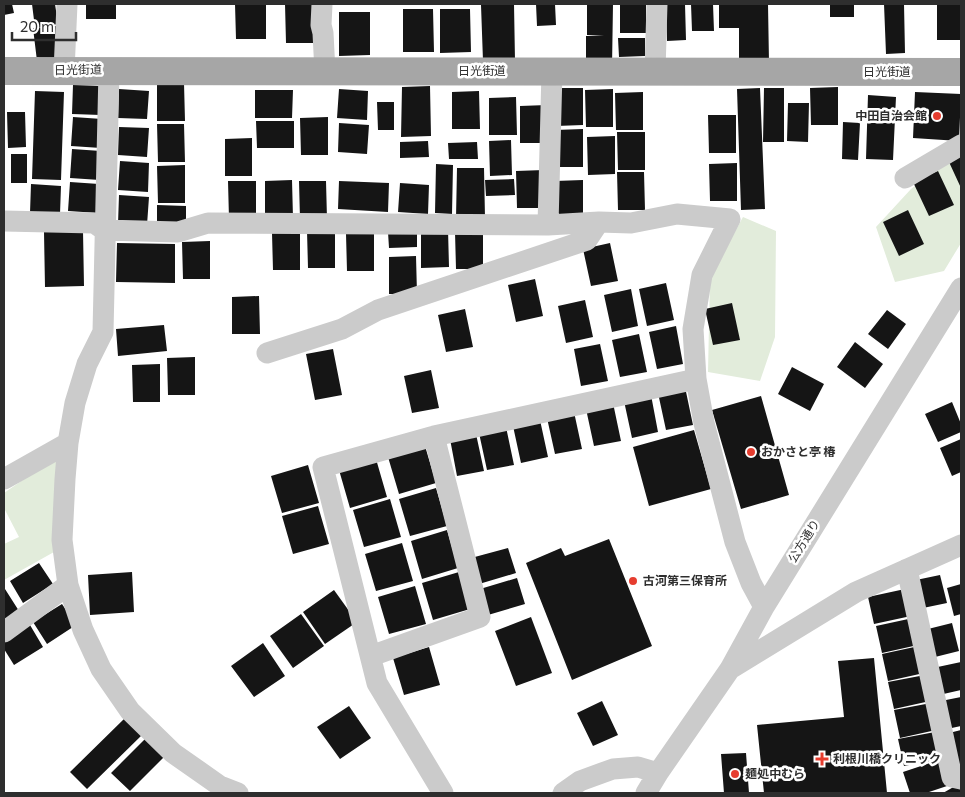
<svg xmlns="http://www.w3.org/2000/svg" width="965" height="797" viewBox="0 0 965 797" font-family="Commissioner,'Noto Sans JP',sans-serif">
<rect width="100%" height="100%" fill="#fff"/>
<!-- green -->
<path fill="#e2ecdb" d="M961,151V243L944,271L895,282L876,227L911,189Z
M743,217L776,231L775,337L760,381L708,372L710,277Z
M59,455L54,552L4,580V544L19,537L4,508V493Z"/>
<!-- building -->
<path fill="#151515" d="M4,4H12L14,13L4,15Z
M32,4H55L58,24L35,28Z
M86,4H116V19H86Z
M235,4H266V39H236Z
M285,4H316V43H286Z
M514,4L515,61H483L481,5Z
M536,4H555L556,25L537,26Z
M587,4H613L612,67H586V36H604L587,35Z
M620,4H646V33H620Z
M666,4H685L686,40L667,41Z
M691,4H713L714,31H692Z
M719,4H768L769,63H739V28H719Z
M830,4H854V17H830Z
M884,4H904L905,53L886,54Z
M937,4H960V40H937Z
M403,9H433L434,52H403Z
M440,9H470L471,52L440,53Z
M339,12H370V55L339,56Z
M57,26L61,58L37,61L33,28Z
M618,38H645V56L619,57Z
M184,83L185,121H157V84Z
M73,85L103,86L101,115L72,114Z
M430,86L431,136L401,137L402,87Z
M838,87V125H811L810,88Z
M556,88H583V125L556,126Z
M760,88L765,209L741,210L737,89Z
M764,88H784V142H763Z
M119,89L149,91L147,119L118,118Z
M339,89L368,91L367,120L337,118Z
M613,89V127H586L585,90Z
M255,90H293L292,118H255Z
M35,91L64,92L61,180L32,179Z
M479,91L480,129H452V92Z
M643,92V130H616L615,93Z
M915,92L961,94L959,141L913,138Z
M868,95L896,97L893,160L866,159Z
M516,97L517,135H489V98Z
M377,102H394V130H378Z
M788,103H809L808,142L787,141Z
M547,105L548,143H520V106Z
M7,112H25L26,147L8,148Z
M708,115H736V153H709Z
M73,117L102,119L101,148L71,146Z
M328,117V155H301L300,118Z
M256,121H294V148H257Z
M843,122L860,123L858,160L842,159Z
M339,123L369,125L367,154L338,152Z
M157,124H184L185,162H158Z
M119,127L149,128L147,157L118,155Z
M583,129V167H556L555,130Z
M617,132H645V170H618Z
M615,136V174L588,175L587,137Z
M252,138V176H225V139Z
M511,140L512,175L490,176L489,141Z
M428,141L429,157L400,158V142Z
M477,142L478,159H449L448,143Z
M72,149L101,151L100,180L70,178Z
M11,154H27V183H11Z
M961,156V188L949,162Z
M120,161L149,163L148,192L118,190Z
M737,163V201H710L709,164Z
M436,164L453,165L452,214L435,213Z
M185,165V203H158L157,166Z
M457,168H484L485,218H456Z
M544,170V208H517L516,171Z
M938,171L954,205L929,216L913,182Z
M617,172H644L645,210H618Z
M514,179L515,195L486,196L485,180Z
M292,180L293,218H265V181Z
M583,180V218H556L555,181Z
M228,181H256V219H229Z
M299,181H326L327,219H300Z
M339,181L389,183L388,212L338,209Z
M70,182L99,184L98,213L68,211Z
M400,183L429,185L428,214L398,212Z
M31,184L61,186L60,214L30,213Z
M119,195L149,197L147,225L118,224Z
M157,205L186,206V222H157Z
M908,210L924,244L899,256L883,222Z
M448,229L449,267L421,268V230Z
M335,230V268H308L307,231Z
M83,231L84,286L45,287L44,232Z
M417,231V247L389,248L388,232Z
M483,231V269H456L455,232Z
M300,232V270H273L272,233Z
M374,233V271H347L346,234Z
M210,241V279H183L182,242Z
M117,243L175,244V283L116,282Z
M610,243L618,281L591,286L583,249Z
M416,256L417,294H389V257Z
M535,279L543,316L516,322L508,285Z
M666,283L674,320L647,326L639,289Z
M631,289L638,326L612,332L604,295Z
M259,296L260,334H232V297Z
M585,300L593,337L566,343L558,306Z
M732,303L740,340L713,345L705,309Z
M465,309L473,347L446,352L438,315Z
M887,310L906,324L888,349L868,334Z
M164,325L167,351L118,356L116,329Z
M676,326L683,364L657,369L649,332Z
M639,334L647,372L620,377L612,340Z
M855,342L883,364L865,388L837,367Z
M600,344L608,381L581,386L574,349Z
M333,349L342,395L315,400L306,354Z
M195,357V395H168L167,358Z
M160,364V402H133L132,365Z
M792,367L824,384L810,411L778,394Z
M431,370L439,408L412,413L404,376Z
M685,387L693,425L666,430L658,393Z
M651,395L658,432L632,438L624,401Z
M761,396L789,495L741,509L712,410Z
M952,402L961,424V432L938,442L925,414Z
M613,403L621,441L594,446L586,409Z
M574,412L582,449L555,454L547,418Z
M540,420L548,457L521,463L513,426Z
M506,427L514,465L487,470L479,433Z
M694,430L711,489L649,506L633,447Z
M476,434L484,471L457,476L450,439Z
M961,439V472L952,476L940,448Z
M425,446L436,483L399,494L388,457Z
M376,459L387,497L350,508L339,470Z
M308,465L319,503L282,513L271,476Z
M436,488L447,526L410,536L399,499Z
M390,499L401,537L364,547L353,510Z
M318,506L329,544L293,554L282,516Z
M447,530L458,568L422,579L411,541Z
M609,539L652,646L572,680L526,563L561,548L565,556Z
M402,543L413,581L376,591L365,554Z
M508,548L516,573L479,584L471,558Z
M39,563L53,584L23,603L10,581Z
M132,572L134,612L90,615L88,575Z
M459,572L470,609L433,620L422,583Z
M940,575L947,603L923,608L916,580Z
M517,578L525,604L488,615L480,589Z
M961,584V614L954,616L947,588Z
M415,586L426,624L389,634L378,597Z
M5,589L19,611L4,620V590Z
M905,589L911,616L874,624L868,597Z
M334,590L357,622L325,644L303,612Z
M62,604L76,625L47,644L33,622Z
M301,614L324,646L293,668L270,636Z
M531,617L552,673L516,686L495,631Z
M913,618L918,645L882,653L876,626Z
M952,623L959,651L935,657L928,629Z
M30,625L43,647L14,665L4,649V642Z
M263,643L285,676L254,697L231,666Z
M919,646L924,673L888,681L882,654Z
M429,647L440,685L404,695L393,658Z
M874,658L887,793H764L757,725L844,717L838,661Z
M961,662V690L939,695L933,668Z
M925,675L930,701L894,709L888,682Z
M961,697V726L947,729L941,701Z
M602,701L618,735L593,746L577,713Z
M931,703L936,730L900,738L894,710Z
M349,706L371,738L340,759L317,727Z
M125,718L142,735L87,789L70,772Z
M961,730V771L949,733Z
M935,732L941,759L904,766L898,739Z
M146,738L165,756L130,791L111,773Z
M746,753L749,793H724L721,754Z
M939,760L947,786L926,793H910L903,772Z
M957,785H961V793H943Z"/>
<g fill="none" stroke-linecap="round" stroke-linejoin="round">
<!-- minor -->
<path stroke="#cbcbcb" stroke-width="21" d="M322,4L321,25L323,33L325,72
M109,70L103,332L87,364L75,403L68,443L65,479L62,540L68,585L83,630L101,669L130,711L173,753L220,786L238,793
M64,71L67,4
M655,71L657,4
M905,178L961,145
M4,221L94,223L104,230L178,232L208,223L548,225L599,222L631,223L677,214L730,219L702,275L693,329L696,379
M548,225L552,71
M267,353L342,329L378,310L587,240L599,222
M434,436L696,379L704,423L735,542L751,583L764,607
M4,479L68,443
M907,569L952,777L961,779
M4,632L68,585
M371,656L480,617L434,436L323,467L377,683L443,793
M730,669L856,592L961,545
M563,793L580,781L613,769L638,767L658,773
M646,793L658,773L730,669L764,607L961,288"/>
<!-- major -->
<path stroke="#a6a6a6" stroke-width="28" d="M4,71L961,72"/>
</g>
<!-- markers -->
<g fill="#e63d2f" stroke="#fff" stroke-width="2">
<circle cx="937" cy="116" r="5"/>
<circle cx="751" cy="452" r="5"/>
<circle cx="633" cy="581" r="5"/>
<path d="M819.5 751.5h5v5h5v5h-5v5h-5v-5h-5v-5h5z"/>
<circle cx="735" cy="774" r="5"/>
</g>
<g text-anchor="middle" stroke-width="5" stroke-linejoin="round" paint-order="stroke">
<!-- street labels -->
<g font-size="12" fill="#2e2e2e" stroke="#fff">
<text transform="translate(78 70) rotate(-1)" y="4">日光街道</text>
<text x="482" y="75">日光街道</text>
<text x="887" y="76">日光街道</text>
<text transform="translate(804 541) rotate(-58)" y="4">公方通り</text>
</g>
<!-- poi labels -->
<g font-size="12" font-weight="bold" fill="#2e2e2e" stroke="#fff" text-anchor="start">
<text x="927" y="120" text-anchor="end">中田自治会館</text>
<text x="761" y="456">おかさと亭 椿</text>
<text x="643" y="585">古河第三保育所</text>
<text x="833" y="763">利根川橋クリニック</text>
<text x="745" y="778">麺処中むら</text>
</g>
</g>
<!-- border -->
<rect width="965" height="797" fill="none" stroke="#2e2e2e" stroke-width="10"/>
<!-- scale -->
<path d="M12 32v8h64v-8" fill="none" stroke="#2e2e2e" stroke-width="2.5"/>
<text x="20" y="32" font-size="15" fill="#2e2e2e" stroke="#ffffff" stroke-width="4" paint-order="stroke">20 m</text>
</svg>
